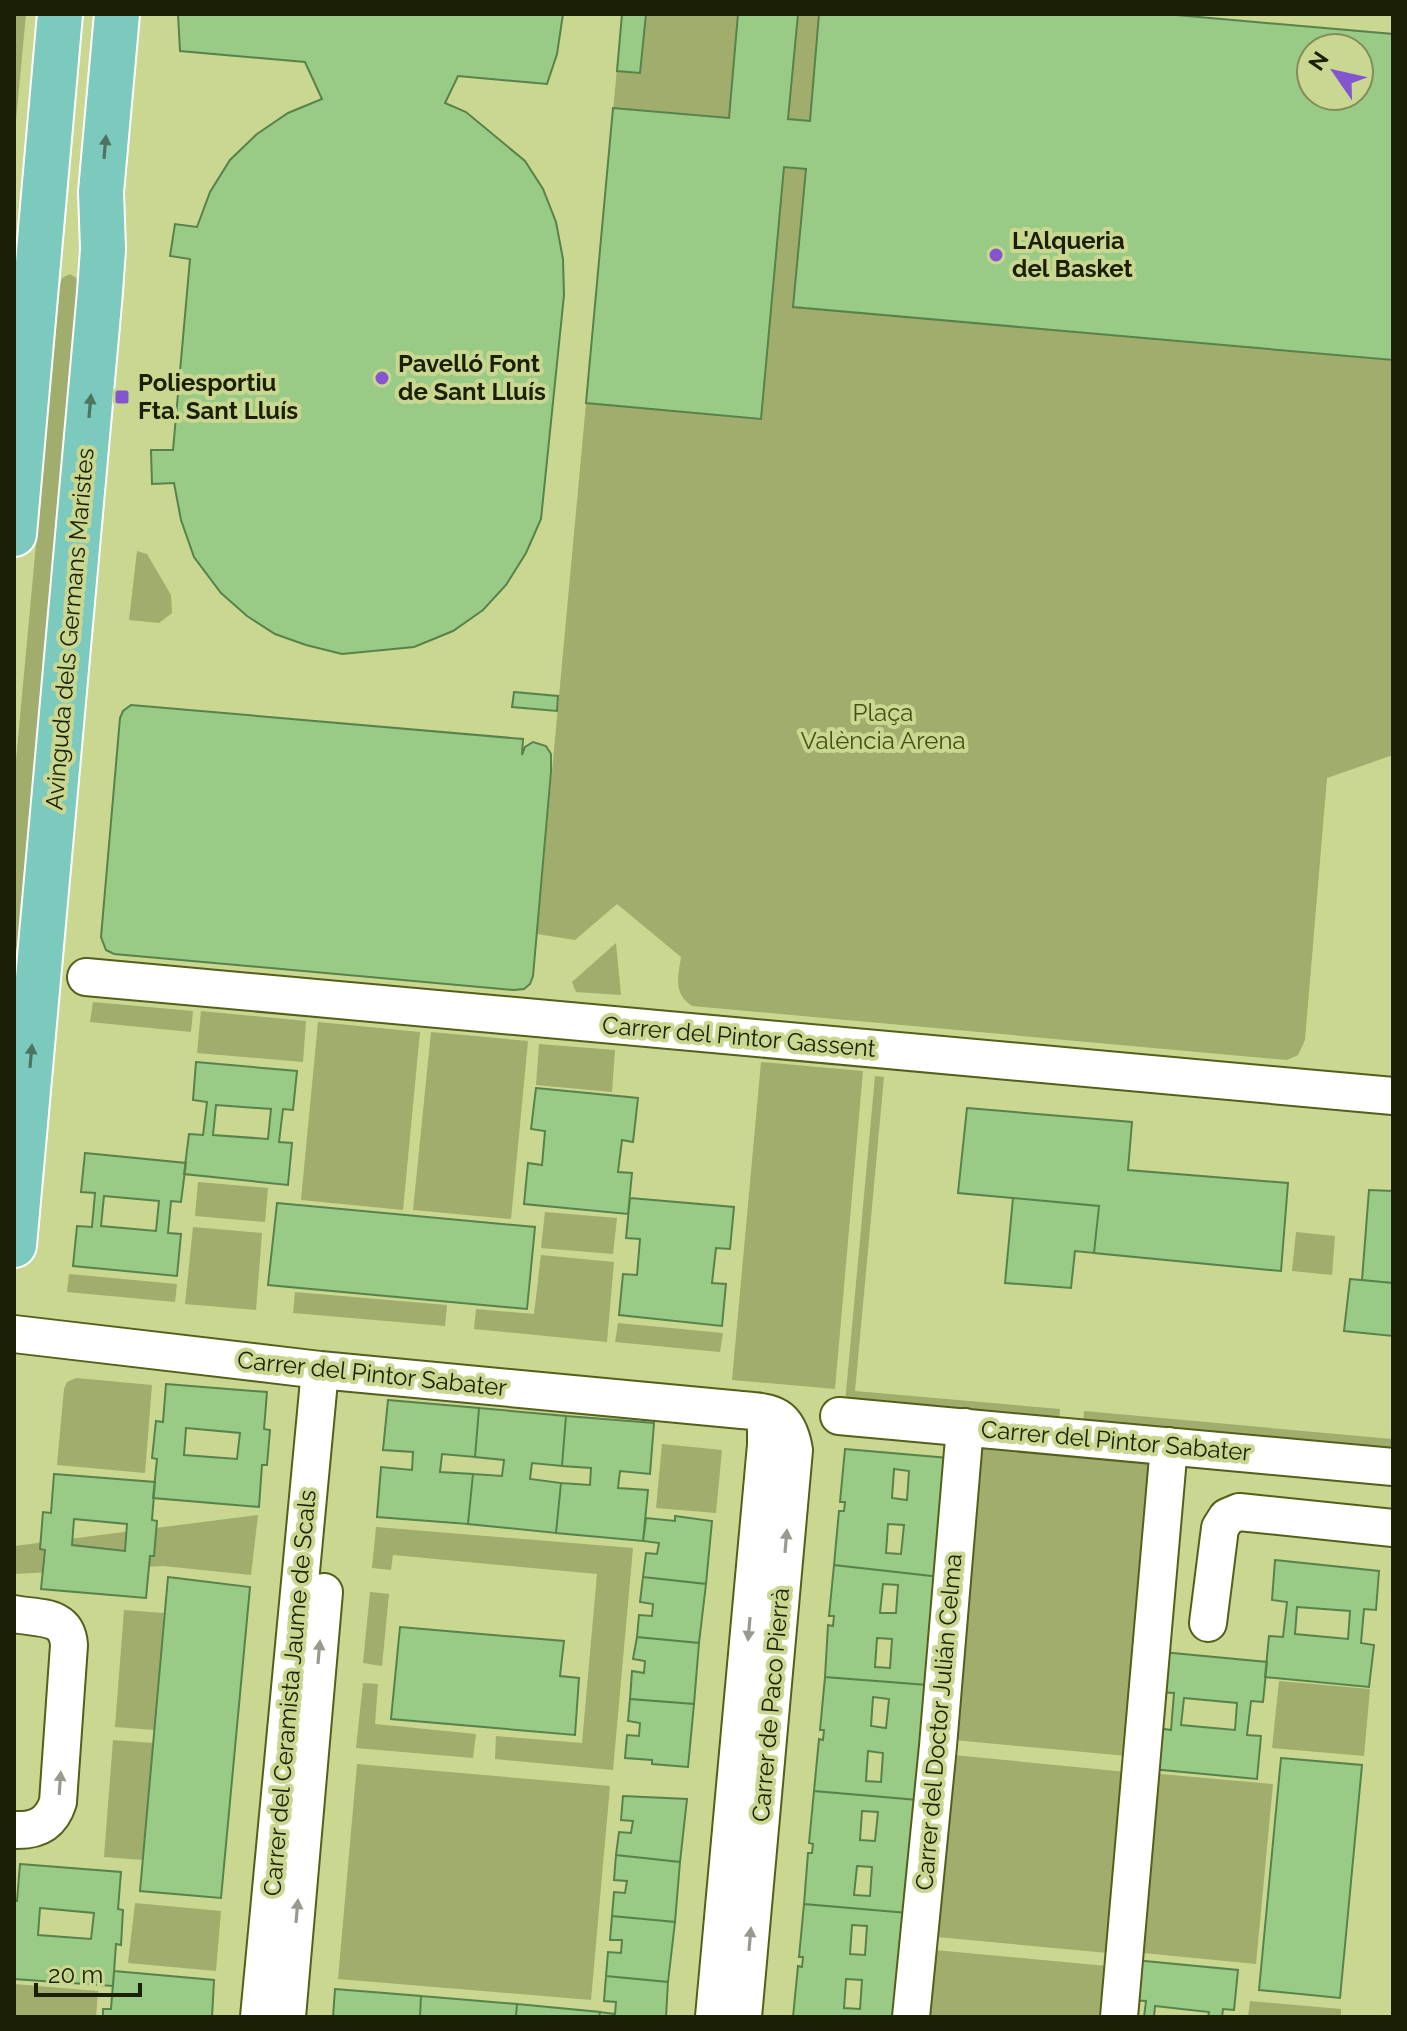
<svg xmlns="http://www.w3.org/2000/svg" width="1407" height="2031" viewBox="0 0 1407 2031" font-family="Raleway,sans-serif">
<rect width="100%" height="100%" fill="#c9d790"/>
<!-- green -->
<path fill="#a0ad6c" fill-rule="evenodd" d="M16,14H26L14,142Z
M622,14H1165L1393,34V755L1327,778L1305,1040L1298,1055L1287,1060L692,1006C673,993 678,978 681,957L617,904L575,940L537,934ZM1311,48H1359V96H1311Z
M70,274L76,278L79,287L18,948L14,947V782L60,285L62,278Z
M137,551L147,554L171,595L172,613L159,623L129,620Z
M616,943L621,995L576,992L572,982Z
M93,1002L193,1011L191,1032L90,1022Z
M201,1011L306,1021L303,1062L197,1053Z
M318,1022L420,1032L403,1210L301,1200Z
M431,1032L528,1041L511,1219L413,1210Z
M539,1044L615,1050L612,1092L536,1085Z
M761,1062L863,1071L835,1389L732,1380Z
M875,1076L884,1077L855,1391L1060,1409L1059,1422L845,1403Z
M198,1182L268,1188L265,1222L195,1216Z
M545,1212L617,1218L613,1254L541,1248Z
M193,1227L262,1233L256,1310L185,1304Z
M1296,1232L1335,1236L1332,1275L1292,1271Z
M541,1255L614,1262L607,1342L474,1329L476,1309L534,1314Z
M69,1274L177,1284L175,1302L67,1292Z
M295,1292L447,1305L445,1326L293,1313Z
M618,1323L723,1333L720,1352L615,1342Z
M76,1378L152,1385L145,1473L57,1465L64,1389L67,1382Z
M1084,1411L1392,1439L1391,1453L1083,1426Z
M662,1444L722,1450L716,1513L656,1508Z
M969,1446L1163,1464L1138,1757L943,1739Z
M258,1515L251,1575L163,1566L14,1574V1546Z
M376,1527L633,1548L613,1770L495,1759L496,1736L582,1743L597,1574L393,1555L391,1570L372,1568Z
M370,1592L389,1594L382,1666L363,1663Z
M124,1610L164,1613L155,1730L115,1727Z
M1279,1681L1370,1689L1364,1756L1272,1748Z
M363,1683L378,1684L375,1724L476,1734L473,1758L356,1748Z
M113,1740L153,1743L143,1860L104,1857Z
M943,1754L1137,1773L1119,1954L926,1936Z
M357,1764L610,1786L591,2000L338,1979Z
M1149,1773L1273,1784L1256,1964L1133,1952Z
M135,1903L221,1911L216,1971L128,1963Z
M924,1949L1118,1967L1114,2017H918Z
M14,1984L98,1991L96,2017H14Z
M1250,2001L1341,2009V2017H1248Z"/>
<!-- building -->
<path fill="#99cb87" stroke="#59824b" stroke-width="2" fill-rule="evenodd" d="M178,14H563L557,54L547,84L458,76L445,103L466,112L525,161L543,189L556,222L563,259L564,295L541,519L526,553L506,585L483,610L453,631L414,647L342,654L306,645L275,634L247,616L221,593L194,557L181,520L174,483L152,484L151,450H173L190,259L170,256L175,224L197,227L210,192L230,160L257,134L288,113L322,99L305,62L180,51Z
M622,14H646L640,73L617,71Z
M738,14H798L788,119L810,121L819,14H1165L1393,34V360L793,307L806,169L784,167L761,419L586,403L613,108L729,118ZM1311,48H1359V96H1311Z
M514,692L558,696L557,711L512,707Z
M131,705L523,739L522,755L525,747L533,742L546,746L551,754V772L533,976L530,984L524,989L514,990L114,954L106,950L101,937L120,718L123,711Z
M196,1062L297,1071L293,1110L283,1109L279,1142L292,1143L288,1185L184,1174L189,1134L203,1135L207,1102L193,1100Z
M536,1088L638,1098L633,1142L622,1140L618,1172L632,1173L628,1214L524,1204L528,1163L542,1165L545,1131L531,1129Z
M216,1105L271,1109L268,1139L213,1135Z
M967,1108L1132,1122L1128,1170L1288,1183L1281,1271L1094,1253L1099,1206L958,1193Z
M85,1153L186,1163L181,1202L171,1201L168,1233L181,1234L177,1276L73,1266L77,1226L92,1227L95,1193L81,1192Z
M1369,1190L1393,1191V1283L1362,1280Z
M104,1196L159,1201L156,1231L101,1226Z
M630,1198L734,1207L730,1249L716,1248L712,1283L726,1284L722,1326L619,1315L623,1274L637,1275L640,1239L626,1238Z
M1013,1198L1099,1206L1094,1253L1075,1251L1071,1288L1005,1283Z
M277,1203L535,1227L527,1309L268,1285Z
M1350,1279L1393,1283V1336L1344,1331Z
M166,1384L267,1392L264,1429L270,1430L267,1465H262L259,1507L153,1498L157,1459L152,1458L156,1421L163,1422Z
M388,1400L479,1408L475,1457L442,1454L440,1472L473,1474L468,1524L377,1517L381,1467L412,1470L413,1452L383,1450Z
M479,1408L566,1416L562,1466L532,1463L530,1479L561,1483L556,1533L468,1524L473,1474L502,1476L504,1460L475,1457Z
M566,1416L654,1423L650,1474L620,1471L618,1488L648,1490L643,1541L556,1533L561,1483L590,1485L591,1468L562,1466Z
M186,1428L240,1433L237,1459L184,1455Z
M845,1449L960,1459L949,1578L834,1565L839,1511H844L845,1502H840ZM894,1469L909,1471L907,1500L892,1498ZM888,1524L904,1525L901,1554L886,1553Z
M54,1474L155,1482L152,1520L157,1521L154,1556H150L146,1598L41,1589L45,1550L40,1549L43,1512L51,1513Z
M675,1516L712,1521L706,1584L643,1577L646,1553L657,1554L659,1543L643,1541L646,1518L675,1521Z
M74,1519L127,1524L125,1551L72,1545Z
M1275,1560L1379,1571L1376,1610L1364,1609L1361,1643L1374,1645L1369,1687L1265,1677L1269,1636L1283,1637L1287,1602L1272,1600Z
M834,1565L949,1578L940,1686L825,1677L828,1625L833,1626L834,1616H829ZM883,1584L898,1585L896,1613H880ZM877,1638L892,1639L890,1668L875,1667Z
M168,1577L250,1587L221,1898L140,1891Z
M643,1577L706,1584L699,1643L637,1637L639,1615L652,1616L653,1604L640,1602Z
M1297,1607L1350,1611L1348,1639L1295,1634Z
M400,1627L564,1641L560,1676L579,1678L575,1735L391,1719Z
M637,1637L699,1643L694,1704L630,1699L632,1671L644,1673L645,1661L633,1659Z
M1162,1652L1267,1662L1263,1702L1251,1701L1247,1735L1261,1736L1257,1779L1152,1769L1157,1728L1171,1730L1174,1693L1158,1692Z
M825,1677L940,1686L929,1801L814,1791L819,1739L823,1740L824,1730H820ZM873,1697L889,1699L886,1728L871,1726ZM868,1751L883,1753L881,1782L866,1781Z
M1184,1698L1237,1703L1235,1730L1181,1725Z
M630,1699L694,1704L688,1767L652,1764V1760L625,1758L627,1735L639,1736L640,1723L628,1721Z
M1281,1758L1362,1765L1340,1998L1259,1990Z
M814,1791L929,1801L919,1914L804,1904L808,1853H812L813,1844L809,1843ZM862,1811L878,1812L875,1841L860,1840ZM857,1866L872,1867L870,1896L854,1895Z
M623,1796L687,1799L680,1862L616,1855L619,1832L631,1833L633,1821L621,1820Z
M616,1855L680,1862L675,1922L612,1916L614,1892L625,1893L627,1881L614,1880Z
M20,1864L121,1872L118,1909L123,1910L121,1945L116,1944L113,1986L14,1979V1901H17Z
M804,1904L919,1914L909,2017H793L798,1966L802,1967L803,1957H799ZM852,1925L867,1926L865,1955L850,1954ZM846,1979L862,1980L860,2009L844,2008Z
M40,1908L94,1913L91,1939L38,1935Z
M612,1916L675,1922L668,1982L606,1976L608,1952L621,1953L622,1940H610Z
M1134,1960L1238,1970L1234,2010L1223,2009L1222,2017H1144L1146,2001L1130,2000Z
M114,1971L214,1980L212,2017H103V2009H111Z
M606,1976L668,1982L666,2017H599L600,2012L615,2014L616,2002L604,2001Z
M335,1989L421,1996L420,2017H333Z
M421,1996L517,2004L516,2017H420Z
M517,2004L600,2012L599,2017H516Z
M1155,2006L1209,2012L1208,2017H1154Z"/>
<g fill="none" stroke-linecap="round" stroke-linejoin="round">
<!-- minor casing -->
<g stroke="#545f19" stroke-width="40">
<path id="minor" d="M86,977L1393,1096
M14,1334L320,1370L731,1409C767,1413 787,1408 794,1450L743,2017
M839,1416L1393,1467
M14,1614C39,1619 67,1614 69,1645L58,1802C51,1824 36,1831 14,1830
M1208,1623L1220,1528L1227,1517L1239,1512L1393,1528
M259,2017L320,1370
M287,2017L324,1592
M714,2017L766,1445V1427L761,1412
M911,2017L938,1746L965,1427
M1119,2017L1169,1446"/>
</g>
<!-- major casing -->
<g stroke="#fff" stroke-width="48">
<path id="major" d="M14,534L60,14
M14,1245L100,292L103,249L101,192L117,14"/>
</g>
<!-- minor -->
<use href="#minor" stroke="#fff" stroke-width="36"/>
<!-- major -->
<use href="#major" stroke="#7ccabd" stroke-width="44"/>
</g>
<!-- one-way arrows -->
<defs><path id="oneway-solid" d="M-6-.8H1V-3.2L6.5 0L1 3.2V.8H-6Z" transform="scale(2)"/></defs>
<g fill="#4c7460">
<use href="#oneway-solid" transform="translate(105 147) rotate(-85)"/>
<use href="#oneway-solid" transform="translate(90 406) rotate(-85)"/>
<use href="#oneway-solid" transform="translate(31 1056) rotate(-85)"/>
</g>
<g fill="#989a8e">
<use href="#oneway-solid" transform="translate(786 1541) rotate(-85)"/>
<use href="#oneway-solid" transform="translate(749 1629) rotate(95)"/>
<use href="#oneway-solid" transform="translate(319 1652) rotate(-85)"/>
<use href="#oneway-solid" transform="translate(60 1783) rotate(-86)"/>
<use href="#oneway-solid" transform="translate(297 1911) rotate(-85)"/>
<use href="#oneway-solid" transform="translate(750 1939) rotate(-85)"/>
</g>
<!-- markers -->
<g fill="#8355ce" stroke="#c9d790" stroke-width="3">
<circle cx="996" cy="255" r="8"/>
<circle cx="382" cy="378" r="8"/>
<rect x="114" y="389" width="16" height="16" rx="4"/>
</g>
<g text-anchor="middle" stroke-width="8" stroke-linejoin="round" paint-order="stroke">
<!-- poi labels -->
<g font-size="24" font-weight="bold" fill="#1b1f03" stroke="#c9d790" text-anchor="start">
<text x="1012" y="249">L'Alqueria<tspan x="1012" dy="28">del Basket</tspan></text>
<text x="398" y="372">Pavelló Font<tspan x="398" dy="28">de Sant Lluís</tspan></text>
<text x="138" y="391">Poliesportiu<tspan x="138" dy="28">Fta. Sant Lluís</tspan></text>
</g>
<!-- street labels -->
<g font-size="24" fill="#1b1f03" stroke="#c9d790">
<text transform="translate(70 629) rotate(-85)" y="8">Avinguda dels Germans Maristes</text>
<text transform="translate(739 1037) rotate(5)" y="8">Carrer del Pintor Gassent</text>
<text transform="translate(372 1374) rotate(6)" y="8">Carrer del Pintor Sabater</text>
<text transform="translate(1116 1441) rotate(5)" y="8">Carrer del Pintor Sabater</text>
<text transform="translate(290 1693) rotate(-85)" y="8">Carrer del Ceramista Jaume de Scals</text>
<text transform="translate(771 1705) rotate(-85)" y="8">Carrer de Paco Pierrà</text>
<text transform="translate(939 1722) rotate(-85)" y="8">Carrer del Doctor Julián Celma</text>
</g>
<!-- park labels -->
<g font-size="24" fill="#464f14" stroke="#c9d790">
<text x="883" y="721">Plaça<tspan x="883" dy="28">València Arena</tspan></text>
</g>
</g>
<!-- border -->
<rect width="1407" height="2031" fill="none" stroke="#1b1f03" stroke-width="32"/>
<!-- north arrow -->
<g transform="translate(1335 72) rotate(304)"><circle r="38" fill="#c9d790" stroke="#838d58" stroke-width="2"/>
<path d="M0-6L14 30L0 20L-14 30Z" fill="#8355ce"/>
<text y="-12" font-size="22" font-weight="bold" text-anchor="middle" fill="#1b1f03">N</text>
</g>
<!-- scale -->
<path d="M36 1983v12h104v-12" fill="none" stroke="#1b1f03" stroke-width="4"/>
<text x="48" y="1983" font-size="24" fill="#1b1f03" stroke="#c9d790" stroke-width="6" paint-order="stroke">20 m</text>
</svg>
